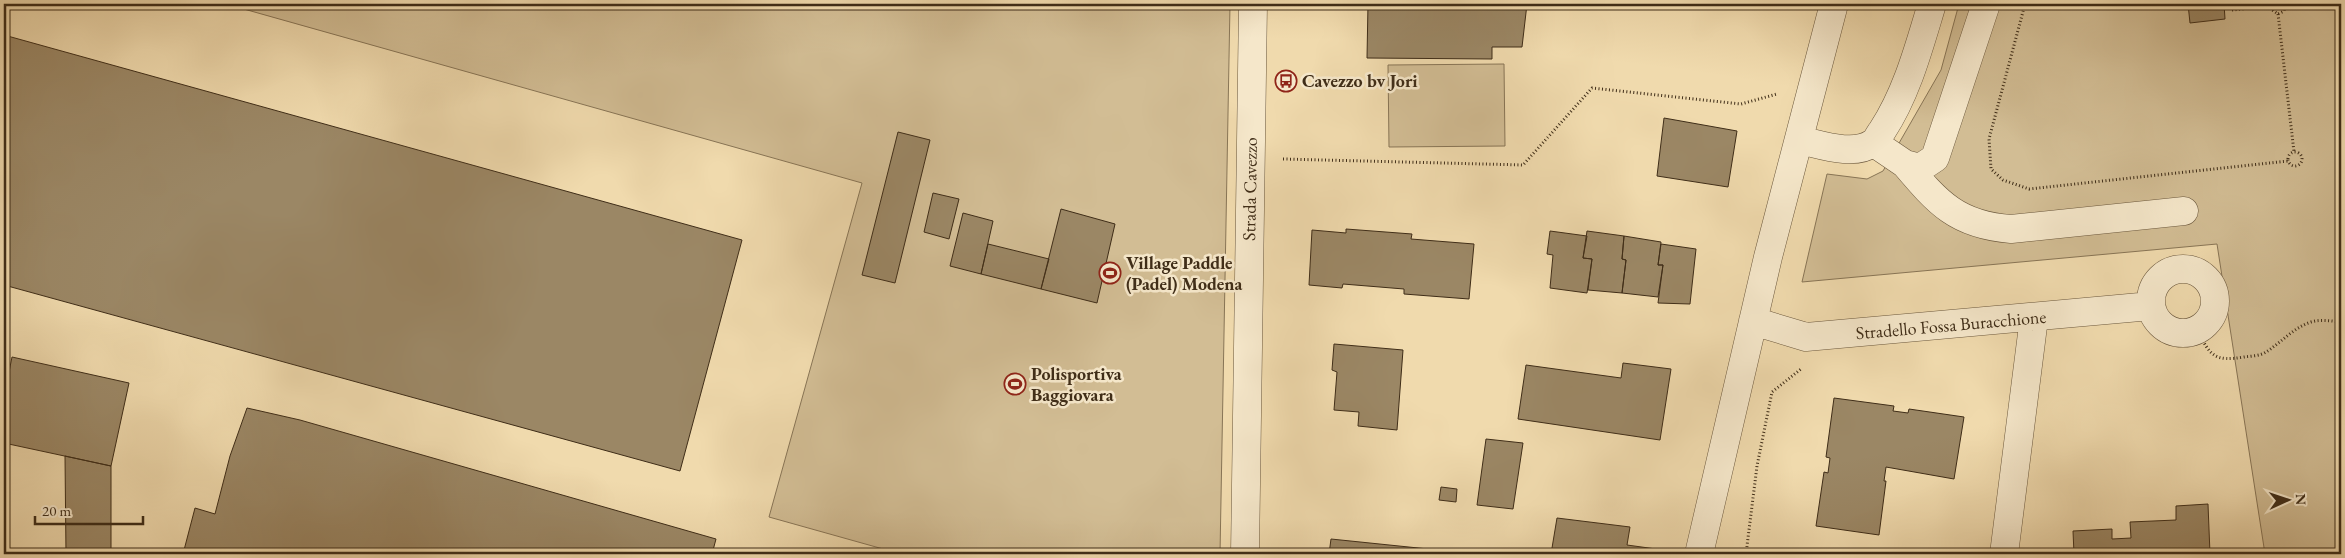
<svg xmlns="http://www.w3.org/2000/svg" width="2345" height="558" viewBox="0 0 2345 558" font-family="'EB Garamond',serif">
<rect width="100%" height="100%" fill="#f0daad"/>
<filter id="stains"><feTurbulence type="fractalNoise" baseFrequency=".004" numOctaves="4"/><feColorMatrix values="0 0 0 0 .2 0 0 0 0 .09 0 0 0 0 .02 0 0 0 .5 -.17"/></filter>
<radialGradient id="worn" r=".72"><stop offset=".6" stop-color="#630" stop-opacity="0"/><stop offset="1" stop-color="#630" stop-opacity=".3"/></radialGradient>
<!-- green -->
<path fill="#d2bd94" stroke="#887556" d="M226,4H1230L1220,554H901L769,517L862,183Z
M1959,4H2341V554H2265L2217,244L1802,282L1827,174L1867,179L1883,171L1941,70Z
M1504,64L1505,146L1389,147L1388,65Z"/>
<!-- building -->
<path fill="#9b8765" stroke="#3f2d18" d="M1368,4H1527L1522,47H1492V59L1367,58Z
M1673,4H1707V7L1677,8Z
M2188,4H2224L2225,19L2190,23Z
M2336,4H2341V9H2337Z
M4,35L742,240L680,471L4,285Z
M1664,118L1737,131L1728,187L1657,176Z
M898,132L930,140L895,283L862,275Z
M933,193L959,199L949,239L924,232Z
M1061,209L1115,224L1097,303L1041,289Z
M963,213L993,221L981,274L950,266Z
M1346,229L1412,234L1411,239L1474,244L1469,299L1404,294V289L1343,284L1342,288L1309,285L1312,230L1346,233Z
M1550,231L1587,236L1583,258L1592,259L1587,293L1550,288L1553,255L1547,254Z
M1587,231L1624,236L1622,259L1626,260L1622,293L1588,290L1592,259L1583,258Z
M1624,236L1661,242L1658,265H1663L1658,297L1622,293L1626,260L1622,259Z
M988,244L1049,259L1041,289L981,274Z
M1661,244L1696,249L1690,304L1658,303L1663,265H1658Z
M1334,344L1403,350L1397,430L1358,426L1359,412L1334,410L1337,372L1332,370Z
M12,357L129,383L111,466L4,443V397Z
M1623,363L1671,369L1660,440L1518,419L1526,365L1621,378Z
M1834,398L1894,406L1893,411L1908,413L1909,409L1964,417L1954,479L1886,467L1884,481H1886L1879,535L1816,526L1824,472L1828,473L1830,458L1826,457Z
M247,408L300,420L716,539L712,554H183L195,508L215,514L230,456Z
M1486,439L1523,443L1513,509L1477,505Z
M65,456L111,466V554H66Z
M1441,487L1457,489L1456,502L1439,500Z
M2208,504L2210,554H2074L2073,531L2112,529V539L2131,538L2130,522L2176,520V506Z
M1557,518L1630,527L1627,545L1656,549V554H1551Z
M1331,539L1428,549V554H1329Z"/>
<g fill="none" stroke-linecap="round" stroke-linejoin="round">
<!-- minor casing -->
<g stroke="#6b583d" stroke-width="29">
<path id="minor" d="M1799,140C1819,144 1853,157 1873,143C1877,141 1879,134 1882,131C1907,93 1919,47 1932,4
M1874,143L1905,164L1920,168L1935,158L1986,4
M1905,164C1938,203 1957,225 2011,229L2184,211
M2151 301a32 32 0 1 1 64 0a32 32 0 1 1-64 0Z
M1753,321L1806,337L2151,306
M1245,554L1253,4
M1699,554L1768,257L1834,4
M2004,554L2034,318"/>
</g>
<!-- path -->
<path stroke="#3f2d18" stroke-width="3" stroke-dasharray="1 2.5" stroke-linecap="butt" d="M2025,4L1989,139L1991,169L2003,180L2029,189L2288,161
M2272,4L2271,9L2278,14L2284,11L2285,4
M2232,10L2271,6
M2278,14L2294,152
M2288 159a7 7 0 1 1 14 0a7 7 0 1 1-14 0Z
M1283,159L1523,165L1592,88L1741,104L1777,94
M2198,331C2210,356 2215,362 2244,357C2251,356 2260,356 2266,352C2282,342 2293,328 2311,322C2321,319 2331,321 2341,322
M1746,554L1757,466L1772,392L1801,369"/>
<!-- minor -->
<use href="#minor" stroke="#f5e7ca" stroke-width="28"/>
</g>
<!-- icons -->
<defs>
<g id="bus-ring" transform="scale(1.125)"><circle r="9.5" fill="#f5e7ca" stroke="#8f2418" stroke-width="1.5"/><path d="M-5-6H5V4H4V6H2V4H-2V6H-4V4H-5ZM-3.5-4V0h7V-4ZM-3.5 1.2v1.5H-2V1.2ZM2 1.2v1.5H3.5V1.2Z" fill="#8f2418"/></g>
<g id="stadium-ring" transform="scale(1.125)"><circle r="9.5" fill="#f5e7ca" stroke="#8f2418" stroke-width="1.5"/><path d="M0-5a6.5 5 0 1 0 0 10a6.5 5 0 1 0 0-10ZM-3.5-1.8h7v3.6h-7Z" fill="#8f2418"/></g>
</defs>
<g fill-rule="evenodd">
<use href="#bus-ring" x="1286" y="81"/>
<use href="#stadium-ring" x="1110" y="273"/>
<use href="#stadium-ring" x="1015" y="384"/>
</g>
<g text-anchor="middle" stroke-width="5" stroke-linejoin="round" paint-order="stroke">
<!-- poi labels -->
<g font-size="18" font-weight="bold" fill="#3f2d18" stroke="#f5e7ca" text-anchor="start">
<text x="1302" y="87">Cavezzo bv Jori</text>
<text x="1126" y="269">Village Paddle<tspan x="1126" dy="21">(Padel) Modena</tspan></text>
<text x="1031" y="380">Polisportiva<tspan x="1031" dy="21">Baggiovara</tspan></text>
</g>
<!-- street labels -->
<g font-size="18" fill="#3f2d18" stroke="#f5e7ca">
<text transform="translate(1250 189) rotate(-89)" y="6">Strada Cavezzo</text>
<text transform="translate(1951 325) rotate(-5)" y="6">Stradello Fossa Buracchione</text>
</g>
</g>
<!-- margin -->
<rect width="2345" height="558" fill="none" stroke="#f0daad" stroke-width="20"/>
<rect x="5" y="5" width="2335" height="548" fill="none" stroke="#3f2d18" stroke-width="2.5"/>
<rect x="10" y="10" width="2325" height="538" fill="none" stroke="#3f2d18"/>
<!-- north arrow -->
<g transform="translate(2288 500) rotate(87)" stroke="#f5e7ca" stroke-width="4" paint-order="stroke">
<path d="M0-4L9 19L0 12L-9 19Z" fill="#3f2d18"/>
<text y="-8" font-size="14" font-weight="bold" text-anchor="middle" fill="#3f2d18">N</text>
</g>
<!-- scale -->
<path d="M35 516v8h108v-8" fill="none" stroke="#3f2d18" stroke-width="2.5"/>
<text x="42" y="516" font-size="15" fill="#3f2d18" stroke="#f5e7ca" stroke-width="4" paint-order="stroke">20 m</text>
<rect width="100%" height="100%" filter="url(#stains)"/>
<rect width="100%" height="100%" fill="url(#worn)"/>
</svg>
